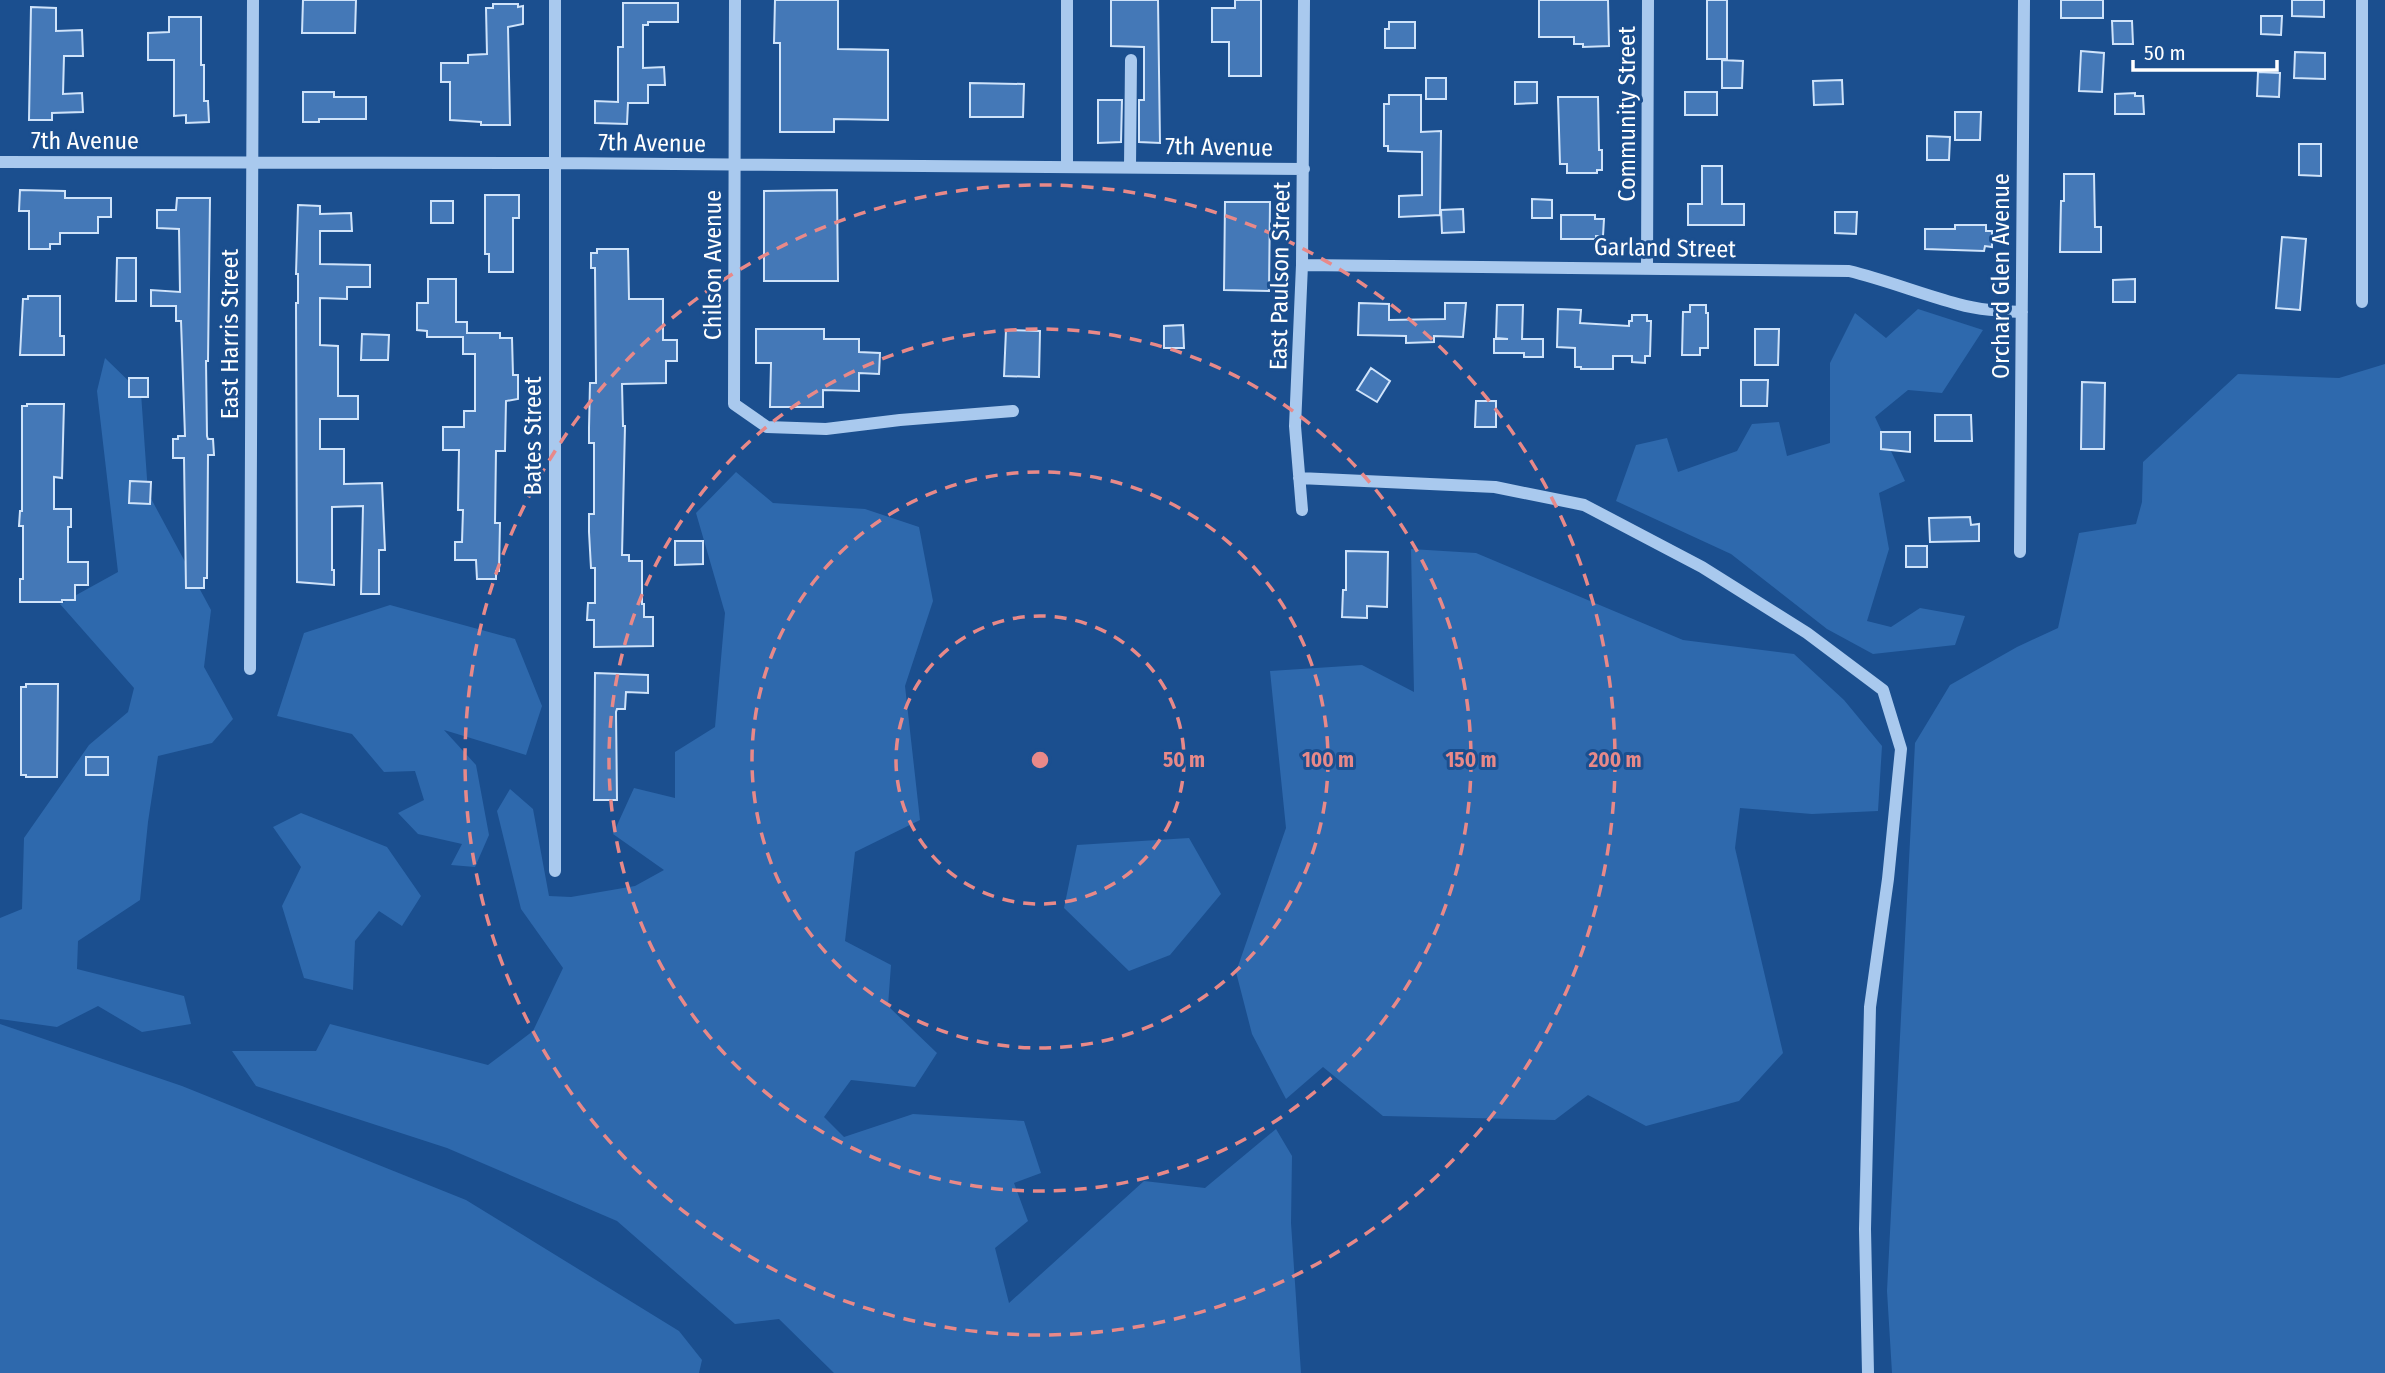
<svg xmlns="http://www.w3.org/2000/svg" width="2385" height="1373" viewBox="0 0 2385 1373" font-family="'Fira Sans Condensed',sans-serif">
<rect width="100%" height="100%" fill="#1b4f8f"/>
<!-- green -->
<path fill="#2e69ad" d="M1918,309L1983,330L1942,393L1908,390L1875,417L1905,481L1879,493L1889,549L1867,621L1891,627L1920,608L1965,616L1955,645L1873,654L1827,629L1731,554L1616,501L1636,445L1667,438L1678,472L1737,451L1752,424L1779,422L1787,456L1830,443V363L1855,313L1886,338Z
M105,358L141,393L148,493L211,610L204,667L233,719L212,743L158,756L148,822L140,900L78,941L77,969L184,996L191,1024L142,1032L98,1006L57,1027L0,1019V918L22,909L24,838L89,745L128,712L134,688L60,604L118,572L97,391Z
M2385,364V1373H1892L1887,1291L1915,743L1950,685L2017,647L2058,628L2079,533L2136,524L2142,502L2143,462L2238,374L2339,378Z
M736,472L773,503L865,509L919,527L933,601L905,686L920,820L855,852L845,941L891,965L888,1006L937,1053L915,1087L851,1080L824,1117L844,1137L913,1114L1024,1121L1041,1173L1014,1183L1028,1221L995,1248L1009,1303L1144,1181L1205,1188L1276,1129L1292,1156L1291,1223L1301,1373H834L779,1319L735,1324L617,1221L447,1148L256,1086L232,1051H316L330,1024L488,1065L533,1031L563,968L521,909L497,811L510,789L533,809L549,896L571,897L635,886L664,870L613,834L634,788L675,798V752L715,727L725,613L696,513Z
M1411,549L1476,553L1683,640L1794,654L1844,700L1882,746L1878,811L1812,814L1740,808L1735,848L1783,1053L1739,1101L1646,1126L1588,1095L1555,1120L1383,1116L1323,1067L1286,1099L1252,1034L1236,972L1286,828L1270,671L1362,665L1414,692Z
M390,605L515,639L542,706L526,755L444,730L476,765L489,835L475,867L451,865L462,844L418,834L398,813L424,800L415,771L384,772L352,734L277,716L304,633Z
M301,813L387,847L421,896L402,926L379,911L355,941L353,990L304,978L282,906L301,867L273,827Z
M1189,838L1221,894L1170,955L1129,971L1064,908L1077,845Z
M0,1024L182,1086L466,1200L679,1331L702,1360L699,1373H0Z"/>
<!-- building -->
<path fill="#4478b7" stroke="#cfe3fa" stroke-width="2" d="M303,0H356L355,33H302Z
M775,0H838V49L888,50V120L834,119V132H780V43H774Z
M1111,0H1158L1160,143L1139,142V100H1144V47L1111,46Z
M1235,0H1261V76H1229V42H1212V8H1235Z
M1539,0H1608L1609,46L1583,47V44H1574V37H1539Z
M1707,0H1727V59H1707Z
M2061,0H2103V18H2061Z
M2292,0H2324V17L2292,16Z
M623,3H678V22H648V25H643V68L664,67L665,85H648V103H628L627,124L595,123V101L618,102V47H623Z
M493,4H518V7L523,6V24L508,27L510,125H481V122L450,120V82H441V63H468V55L487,54L486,8H493Z
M31,7L56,8V31L82,30L83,56H64L63,94L82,93L83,112L52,113V120H29Z
M2261,16H2282L2281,35L2261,34Z
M169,17H201V65H204V101H208L209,122L186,123V115L174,116V60H148V33L169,32Z
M2112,21H2132L2133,44H2113Z
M1389,22H1415V48H1385V29H1389Z
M2081,51L2104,53L2102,92L2079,91Z
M2295,52L2325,53V79L2294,78Z
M1722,60L1743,61L1742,88H1722Z
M2258,72L2280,73L2279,97L2257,96Z
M1426,78H1446V99H1426Z
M1842,80L1843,104L1814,105L1813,81Z
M1515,82H1537V103L1515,104Z
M970,83L1024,84L1023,117H970Z
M303,92H334V97H366V119H319V122H303Z
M1685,92H1717V115H1685Z
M2135,93V96H2143L2144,114H2115V94Z
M1389,95H1421V132L1441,131L1440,215L1399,217V196L1422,195V152L1388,151V146H1384V104H1389Z
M1558,97H1598L1599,150H1602V170H1597V173H1567V164H1560Z
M1098,100H1122L1121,142L1098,143Z
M1955,112H1981L1980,140H1955Z
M1927,136L1950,137L1949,160H1927Z
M2299,144H2321V176L2299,175Z
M1702,166H1722V204H1744V225H1688V204H1702Z
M2064,174H2094L2095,227H2101V252H2060L2061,201H2064Z
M20,190L65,191V198H111V217H98V233H60V244H50V249H29V211H19Z
M837,190L838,281H764V191Z
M485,195H519V218H513V272H489V254H485Z
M177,198H210L208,361H206L207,436L208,439H213L214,455H208L207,578H204V588H186L184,458H173V439H178V436H185L181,321H176V306H151V290L180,292L179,229L157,228V210H176Z
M1532,199L1552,200V218H1532Z
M431,201H453V223H431Z
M1225,202H1270L1269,291L1224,290Z
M298,205L320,206V214L351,213L352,231H320V264L370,265V287H347V299L320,298V345L338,346V396H358V419H320V449H344V484L382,483L385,550H379V594H361L363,506L332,507V570H334V585L297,582L296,303H298V274H296Z
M1463,209L1464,232L1442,233L1441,210Z
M1835,212H1857L1856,234L1835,233Z
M1561,215H1595V219H1604L1603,236H1596V239H1561Z
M1955,225H1986V231H1992V247L1985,246L1984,251L1925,249V229H1955Z
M2282,237L2306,239L2300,310L2276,308Z
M597,249H628L629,299H663V340H677V361H666V383L622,384L623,426H625L622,555H629V561H642V604H644V617H653V646L594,647V620H587L588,603H595V568H591L589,532V514H594V443H589V428L590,383H596V381L595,268H591V253H597Z
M117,258H136V301H116Z
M428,279H456V322H467V333H500V338H512L513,375H518V399L506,401L505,451H496L495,523H500L499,571H496V579H477L476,560H455V542H462L463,510H458L459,450H443V427H464V411H475V354H463V337H427V331L417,330V303H428Z
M2135,279V302H2113V280Z
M28,296H60V336H64V355H20L23,299H28Z
M1359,303L1389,304V320L1445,319V303H1466L1463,337L1434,336V342L1406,343V336L1358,335Z
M1497,305H1523L1522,339H1543V357H1524V353H1494V339H1508L1496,338Z
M1690,305H1706V313H1708V348H1700V355H1682L1683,312H1690Z
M1558,309L1581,310L1580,323L1629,326V321H1632V315H1647V321H1651L1650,356H1645V363L1632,362V356H1613V369H1581V367H1575V348L1557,347Z
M1183,325L1184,348H1164V326Z
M756,329H824V339H859V352L880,353L879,374L859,373V391L823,390V407H770L771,363H756Z
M1755,329H1779L1778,365H1755Z
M1006,330L1040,331L1039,377L1004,376Z
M362,334L389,335L388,360H361Z
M1371,368L1390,381L1377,402L1357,390Z
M129,378H148V397H129Z
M1741,380H1768L1767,406H1741Z
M2082,382L2105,383L2104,449H2081Z
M1476,401H1496V427H1475Z
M27,404H64L62,478L54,477V509H71V527H68V562H88V585H75V600H62V602H20V579H23V526H19L20,511H22V406H27Z
M1935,415H1971L1972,441H1935Z
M1881,432H1910V452L1881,449Z
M130,481L151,482L150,504L129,503Z
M1970,517L1971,525L1979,524V541L1930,542L1929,518Z
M675,541H703V564L675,565Z
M1906,546H1927V567H1906Z
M1346,551L1388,552L1387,607L1367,606V618L1342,617L1343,590H1346Z
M595,673L648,675V693L626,692L625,709H617L616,712L617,800H594Z
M26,684H58L57,777H26V775H21V687H26Z
M86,757H108V775H86Z"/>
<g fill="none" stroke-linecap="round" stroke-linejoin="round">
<!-- minor -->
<path stroke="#a9c9ee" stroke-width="12" d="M555,0V871
M735,0L734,404L767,427L826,429L900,420L1013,411
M1067,0V166
M0,162L554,163L1304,169
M1130,167L1131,60
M1302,265L1849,271C1886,280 1921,294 1958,304C1979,310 2001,311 2022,312
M1647,269L1648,0
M2362,302V0
M1299,478L1495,487L1584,505L1702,567L1807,633L1883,690L1901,749L1888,879L1870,1007L1865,1229L1868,1373
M1302,510L1295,426L1302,265L1304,0
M2020,552L2024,0
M250,669L253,0"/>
</g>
<!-- distance rings -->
<g fill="none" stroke="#e88989" stroke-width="3.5" stroke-dasharray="12 9">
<circle cx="1040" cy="760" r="144"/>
<circle cx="1040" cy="760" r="288"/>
<circle cx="1040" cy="760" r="431"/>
<circle cx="1040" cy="760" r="575"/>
</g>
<g text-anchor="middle" stroke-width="6" stroke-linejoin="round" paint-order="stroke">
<!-- street labels -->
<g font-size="24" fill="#fff" stroke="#1b4f8f">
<text transform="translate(1627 114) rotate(-90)" y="8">Community Street</text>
<text x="85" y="149">7th Avenue</text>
<text transform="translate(652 143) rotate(1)" y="8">7th Avenue</text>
<text transform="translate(1219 147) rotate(1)" y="8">7th Avenue</text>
<text transform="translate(1665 248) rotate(1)" y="8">Garland Street</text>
<text transform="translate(713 265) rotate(-90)" y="8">Chilson Avenue</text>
<text transform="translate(1280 276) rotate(-89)" y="8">East Paulson Street</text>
<text transform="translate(2001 276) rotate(-90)" y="8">Orchard Glen Avenue</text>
<text transform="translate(230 334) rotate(-90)" y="8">East Harris Street</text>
<text transform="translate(533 436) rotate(-90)" y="8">Bates Street</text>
</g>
</g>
<circle cx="1040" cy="760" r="10" fill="#e88989" stroke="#1b4f8f" stroke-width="3.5"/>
<g font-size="21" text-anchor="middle" font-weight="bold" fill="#e88989" stroke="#1b4f8f" stroke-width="6" stroke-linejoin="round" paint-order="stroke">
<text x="1184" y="767">50 m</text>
<text x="1328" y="767">100 m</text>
<text x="1471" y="767">150 m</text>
<text x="1615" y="767">200 m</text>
</g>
<!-- scale -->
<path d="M2133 60v10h144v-10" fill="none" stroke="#ffffff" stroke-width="3.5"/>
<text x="2144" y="60" font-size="21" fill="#ffffff" stroke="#1b4f8f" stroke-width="5" paint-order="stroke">50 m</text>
</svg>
